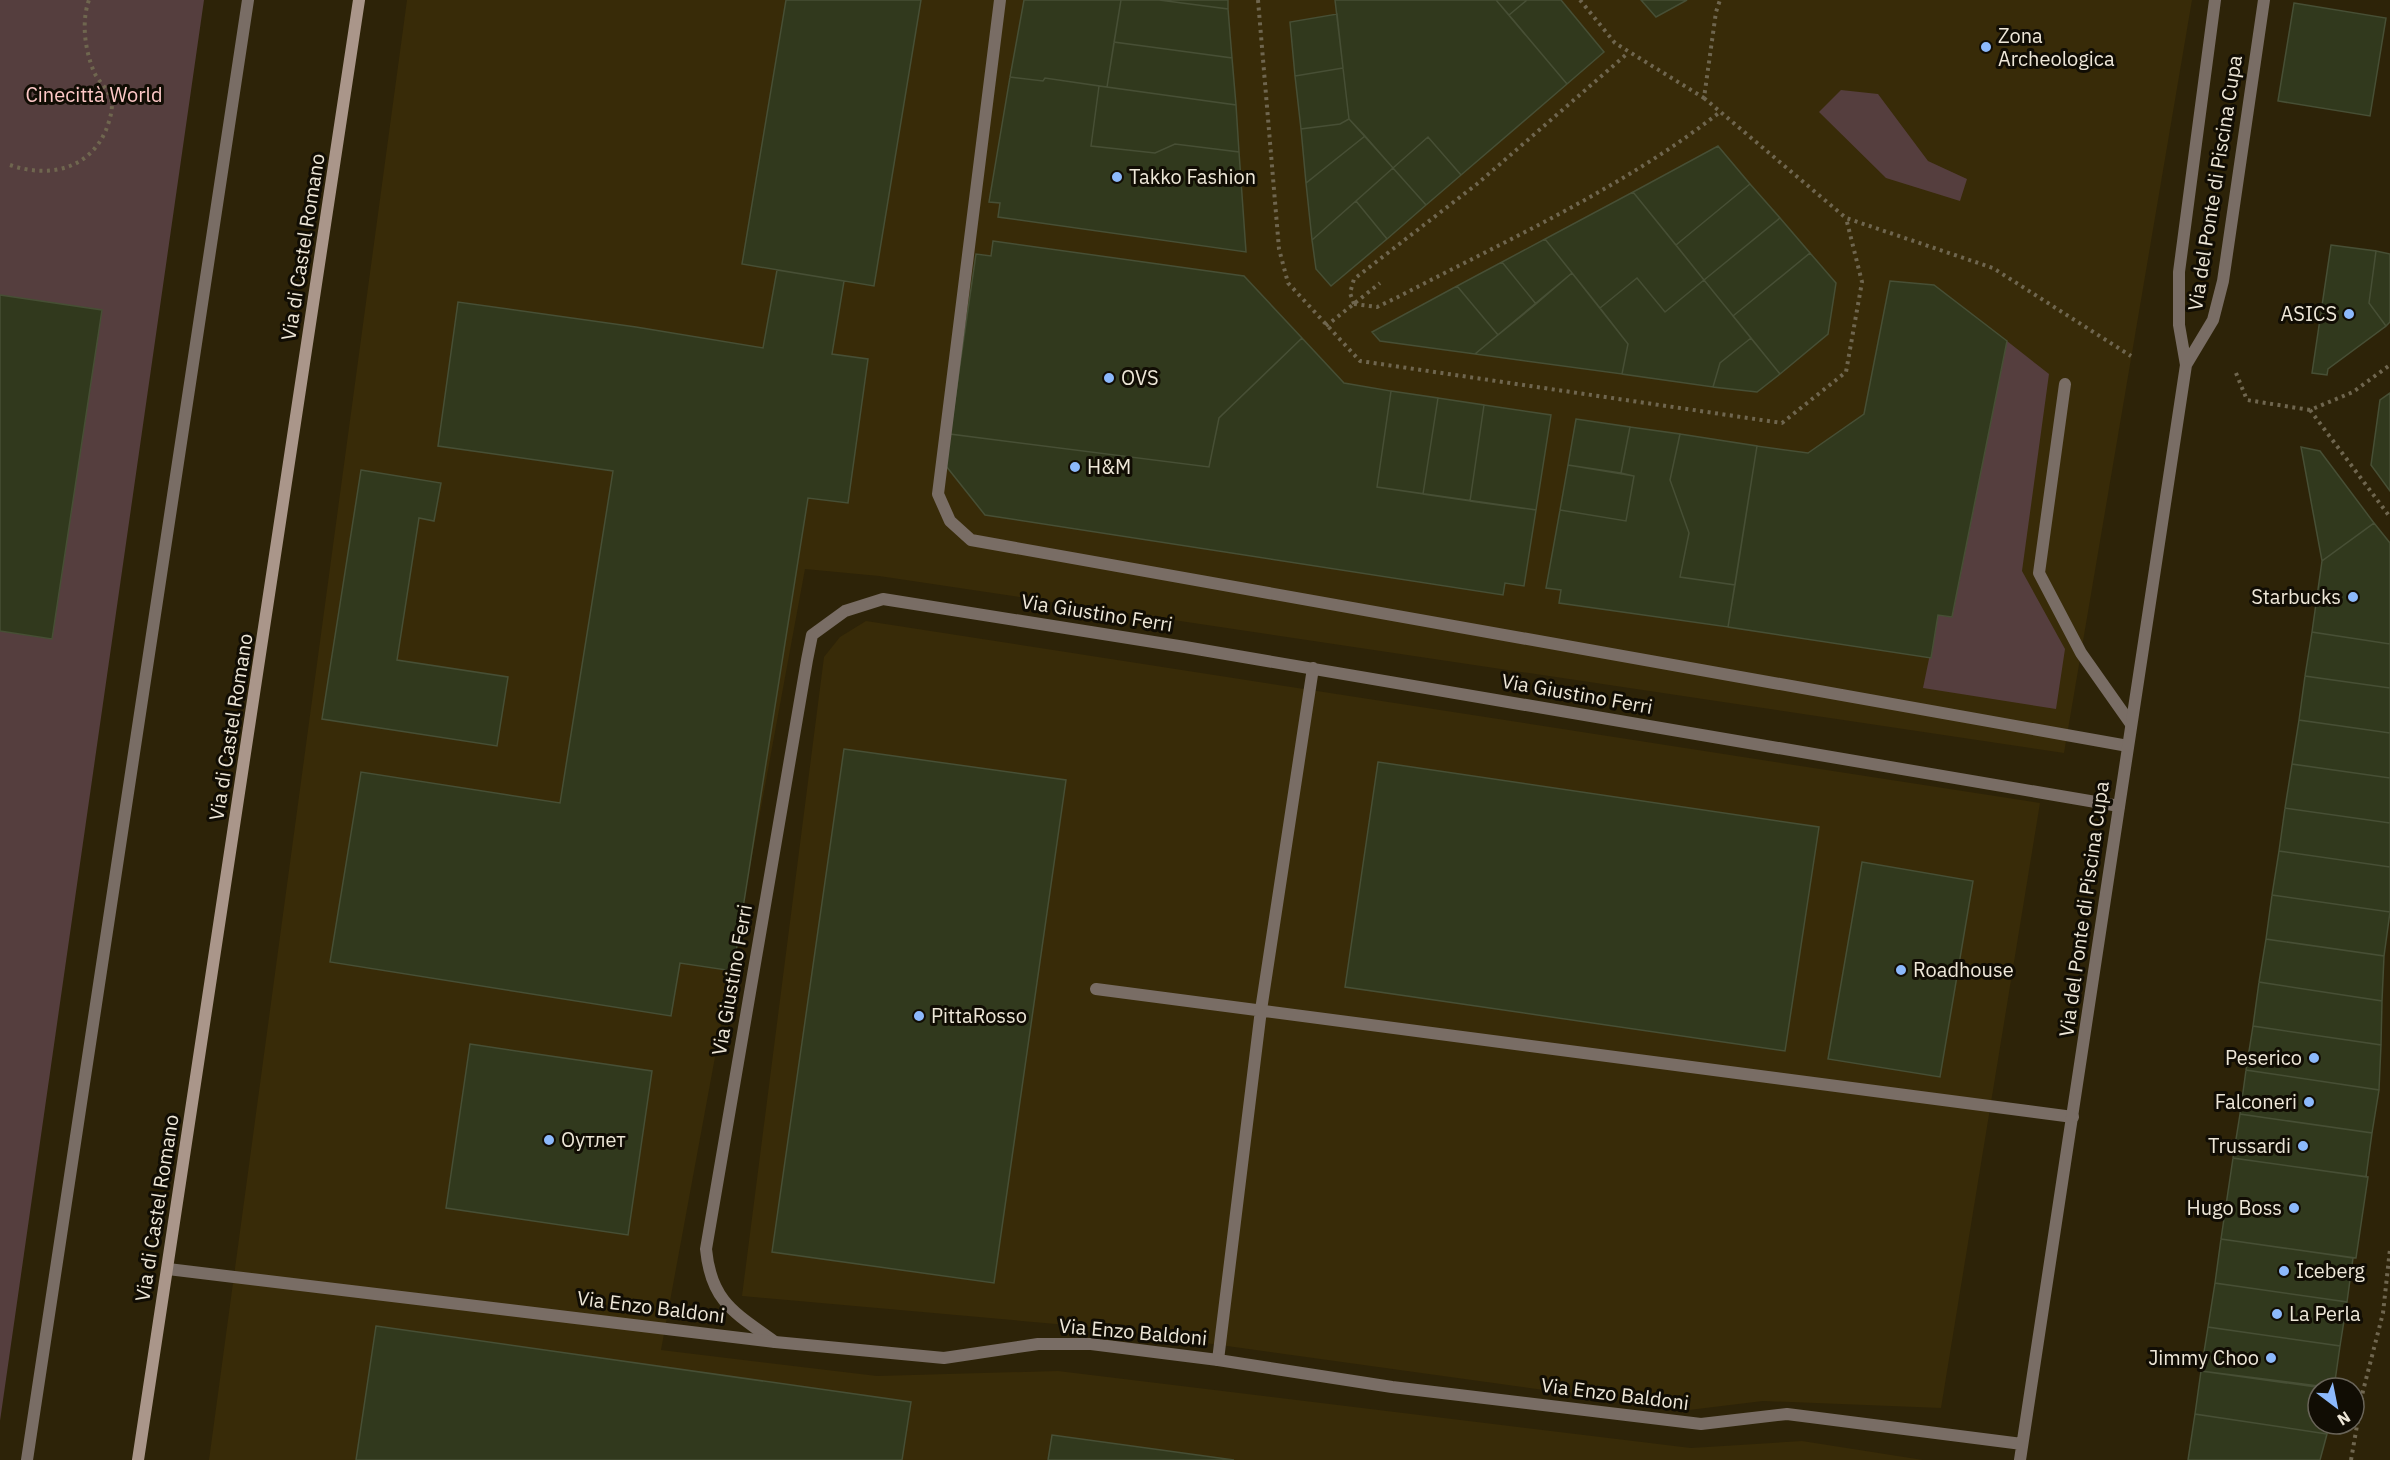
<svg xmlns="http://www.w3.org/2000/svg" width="2390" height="1460" viewBox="0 0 2390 1460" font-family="'IBM Plex Sans',sans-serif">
<rect width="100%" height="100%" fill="#2d2308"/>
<!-- built -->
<path fill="#382b08" d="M407,0H2192L2064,753L879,576L805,569L661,1350L877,1376L1058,1371L1691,1448L1802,1441L1923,1460H209Z
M866,621L2040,803L1941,1408L1763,1401L1689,1410L1090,1327L742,1296L824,657L840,637Z"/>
<!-- green -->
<path fill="#553e3e" d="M0,0H204L0,1421Z
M1841,90L1878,94L1928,161L1967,179L1960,201L1886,178L1819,112Z
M2007,341L2049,374L2022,571L2065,649L2056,709L1923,688L1938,615L1952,617Z"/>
<!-- building -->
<path fill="#31391d" stroke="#474f35" stroke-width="1.5" d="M786,0H921L874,286L742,264Z
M1024,0H1121L1107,87L1045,78L1043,81L1010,77Z
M1121,0H1159L1228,9L1232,58L1114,42Z
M1159,0H1228V9Z
M1335,0H1496L1567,84L1461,175L1428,137L1393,168L1349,119Z
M1496,0H1527L1509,15Z
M1527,0H1561L1604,52L1567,84L1509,15Z
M1641,0H1687L1656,17Z
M2294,3L2386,18L2370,116L2278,101Z
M1337,14L1343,68L1295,76L1290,22Z
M1114,42L1232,58L1236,105L1107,87Z
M1343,68L1349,119L1340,124L1301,129L1295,76Z
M1010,77L1043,81L1045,78L1099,86L1091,146L1155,153L1175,144L1239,152L1246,252L998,217L1000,203L989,202Z
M1099,86L1236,105L1239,152L1175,144L1155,153L1091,146Z
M1349,119L1365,136L1306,183L1301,129L1340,124Z
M1365,136L1393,168L1312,240L1306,183Z
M1428,137L1461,175L1426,205L1393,168Z
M1718,146L1750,184L1676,245L1633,192Z
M1393,168L1426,205L1387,239L1356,201Z
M1750,184L1780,218L1704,280L1676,245Z
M1633,192L1704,280L1665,312L1637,278L1600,308L1545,239Z
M1356,201L1387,239L1331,286L1316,269L1312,240Z
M1780,218L1810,253L1733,316L1704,280Z
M1545,239L1572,273L1536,304L1502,262Z
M993,241L1244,276L1302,338L1219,418L1209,467L950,434L976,254L991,256Z
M2331,245L2376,251L2369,303L2386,326L2328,369L2327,375L2312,373Z
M2376,251L2390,254V322L2386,326L2369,303Z
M1810,253L1836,283L1828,334L1780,374L1733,316Z
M1502,262L1536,304L1498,335L1457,286Z
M777,270L844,281L832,354L868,359L848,503L808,498L733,971L680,963L671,1016L330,962L361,772L560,803L613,471L438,446L458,302L636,327L763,348Z
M1572,273L1628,344L1622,374L1475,354Z
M1637,278L1665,312L1704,280L1751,338L1720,363L1713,387L1622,374L1628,344L1600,308Z
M1890,281L1934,285L2007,341L1952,617L1938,615L1931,658L1728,627L1757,446L1808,453L1864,414Z
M1457,286L1498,335L1475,354L1380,341L1372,332Z
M0,295L102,310L52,639L0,631Z
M1302,338L1344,383L1391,391L1377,487L1536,510L1524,586L1505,583L1503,595L985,515L946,466L950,434L1209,467L1219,418Z
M1751,338L1780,374L1757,392L1713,387L1720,363Z
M1391,391L1438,398L1423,494L1377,487Z
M2390,393V491L2371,465L2380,400Z
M1438,398L1484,405L1470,501L1423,494Z
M1484,405L1551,415L1536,510L1470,501Z
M1576,419L1630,427L1621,473L1568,465Z
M1630,427L1680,434L1670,480L1689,533L1680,577L1735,585L1728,627L1559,603L1561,590L1546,588L1560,510L1626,521L1634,476L1621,473Z
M1680,434L1757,446L1735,585L1680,577L1689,533L1670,480Z
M2301,447L2320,451L2374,523L2322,561Z
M1568,465L1634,476L1626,521L1560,510Z
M361,470L441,483L434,521L419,518L397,660L508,677L497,746L322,719Z
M2374,523L2390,543V644L2312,632L2322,561Z
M2312,632L2390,644V688L2305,676Z
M2305,676L2390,688V733L2299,720Z
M2299,720L2390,733V778L2292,764Z
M844,749L1066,780L994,1283L772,1252Z
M1378,762L1819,827L1785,1051L1345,987Z
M2292,764L2390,778V823L2285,808Z
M2285,808L2390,823V867L2279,851Z
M2279,851L2390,867V912L2272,895Z
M1862,862L1973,881L1940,1077L1828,1059Z
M2272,895L2390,912L2384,956L2266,939Z
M2266,939L2384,956L2382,1001L2259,982Z
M2259,982L2382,1001L2381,1045L2253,1026Z
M2253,1026L2381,1045L2379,1090L2246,1070Z
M470,1044L652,1071L628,1235L446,1208Z
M2246,1070L2379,1090L2372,1133L2240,1114Z
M2240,1114L2372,1133L2366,1177L2233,1158Z
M2233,1158L2368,1177L2356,1258L2221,1239Z
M2221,1239L2353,1258L2347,1302L2215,1283Z
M2215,1283L2347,1302L2340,1346L2208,1327Z
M376,1326L911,1402L902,1460H356Z
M2208,1327L2340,1346L2334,1388L2201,1371Z
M2201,1371L2323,1388H2318V1424H2329L2327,1434L2195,1414Z
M2195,1414L2327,1434L2320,1460H2188Z
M1052,1435L1234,1460H1048Z"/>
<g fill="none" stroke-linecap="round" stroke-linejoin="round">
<!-- path -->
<path stroke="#6f664f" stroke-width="4" stroke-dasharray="3 4.5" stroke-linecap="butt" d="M1258,0L1279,249L1288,283L1360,361L1782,423L1846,372L1862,282L1846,218
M1580,0L1615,43L1704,98L1716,12L1720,0
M1704,98L1846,218L1993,268L2131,356
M10,165C48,178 89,170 106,130C109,122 114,108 111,99C108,89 98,81 94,72C85,50 81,22 89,0
M1354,304L1377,307L1398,297C1507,240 1623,188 1720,112
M1354,304L1350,293L1354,279L1477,184L1628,53
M1326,326L1380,283
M2236,373L2247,400L2310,410L2353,392L2390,365
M2310,410L2390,517
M2351,1460L2363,1391L2383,1313L2390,1249"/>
<!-- lane -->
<path stroke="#796d65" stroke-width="12" d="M1000,0L938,494L950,521L971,540L2128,746
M2065,384L2039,573L2081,653L2131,724
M1096,989L2073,1117
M775,1342C735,1313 711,1302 706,1249L807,660L812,635L845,611L883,599L1185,647L2119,806
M1218,1360L1261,1010L1313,668"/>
<!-- street -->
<path stroke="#796d65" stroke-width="12" d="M2186,365L2213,320L2223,281L2264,0
M168,1269L775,1342L944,1358L1038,1344H1091L1218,1360L1392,1387L1701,1424L1787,1414L2022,1444
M27,1460L248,0
M2020,1460L2186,365L2179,325V272L2215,0"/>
<!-- secondary -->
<path stroke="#aa968a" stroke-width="12" d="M138,1460L359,0"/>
</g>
<!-- markers -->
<g fill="#8cb9fc" stroke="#110d04" stroke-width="2">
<circle cx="1986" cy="47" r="6"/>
<circle cx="1117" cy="177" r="6"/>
<circle cx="2349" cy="314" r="6"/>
<circle cx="1109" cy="378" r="6"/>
<circle cx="1075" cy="467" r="6"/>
<circle cx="2353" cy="597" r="6"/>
<circle cx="1901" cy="970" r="6"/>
<circle cx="919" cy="1016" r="6"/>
<circle cx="2314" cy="1058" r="6"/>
<circle cx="2309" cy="1102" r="6"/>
<circle cx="549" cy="1140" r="6"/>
<circle cx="2303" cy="1146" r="6"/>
<circle cx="2294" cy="1208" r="6"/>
<circle cx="2284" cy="1271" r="6"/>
<circle cx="2277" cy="1314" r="6"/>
<circle cx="2271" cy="1358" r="6"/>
</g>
<g text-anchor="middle" stroke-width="6" stroke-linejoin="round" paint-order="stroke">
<!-- poi labels -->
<g font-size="20" fill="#eee7d8" stroke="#110d04" text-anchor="start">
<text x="1998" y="43">Zona<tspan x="1998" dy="23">Archeologica</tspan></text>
<text x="1129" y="184">Takko Fashion</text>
<text x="2337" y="321" text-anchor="end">ASICS</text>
<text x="1121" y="385">OVS</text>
<text x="1087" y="474">H&amp;M</text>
<text x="2341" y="604" text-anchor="end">Starbucks</text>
<text x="1913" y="977">Roadhouse</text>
<text x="931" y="1023">PittaRosso</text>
<text x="2302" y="1065" text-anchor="end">Peserico</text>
<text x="2297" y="1109" text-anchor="end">Falconeri</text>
<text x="561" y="1147">Оутлет</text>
<text x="2291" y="1153" text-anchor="end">Trussardi</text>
<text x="2282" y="1215" text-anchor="end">Hugo Boss</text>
<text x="2296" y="1278">Iceberg</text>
<text x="2289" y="1321">La Perla</text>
<text x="2259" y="1365" text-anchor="end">Jimmy Choo</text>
</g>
<!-- park labels -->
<g font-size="20" fill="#fdc8c7" stroke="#110d04">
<text x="94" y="102">Cinecittà World</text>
</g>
<!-- street labels -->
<g font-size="20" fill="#eee7d8" stroke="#110d04">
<text transform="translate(2215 183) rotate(-81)" y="7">Via del Ponte di Piscina Cupa</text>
<text transform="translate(303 247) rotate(-81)" y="7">Via di Castel Romano</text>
<text transform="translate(1097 613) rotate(9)" y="7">Via Giustino Ferri</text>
<text transform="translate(1577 694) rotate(10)" y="7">Via Giustino Ferri</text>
<text transform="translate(231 727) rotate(-81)" y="7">Via di Castel Romano</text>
<text transform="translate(2084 909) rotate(-82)" y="7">Via del Ponte di Piscina Cupa</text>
<text transform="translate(732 980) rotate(-80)" y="7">Via Giustino Ferri</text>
<text transform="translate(157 1208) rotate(-81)" y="7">Via di Castel Romano</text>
<text transform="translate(651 1307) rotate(7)" y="7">Via Enzo Baldoni</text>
<text transform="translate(1133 1332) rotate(5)" y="7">Via Enzo Baldoni</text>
<text transform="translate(1615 1394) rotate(7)" y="7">Via Enzo Baldoni</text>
</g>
</g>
<!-- north arrow -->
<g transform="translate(2336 1406) rotate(148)"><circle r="28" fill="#110d04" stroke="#696459" stroke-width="1.5"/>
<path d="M0-4.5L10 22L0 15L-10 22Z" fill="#8cb9fc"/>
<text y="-9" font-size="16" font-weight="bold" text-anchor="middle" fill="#eee7d8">N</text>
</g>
</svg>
